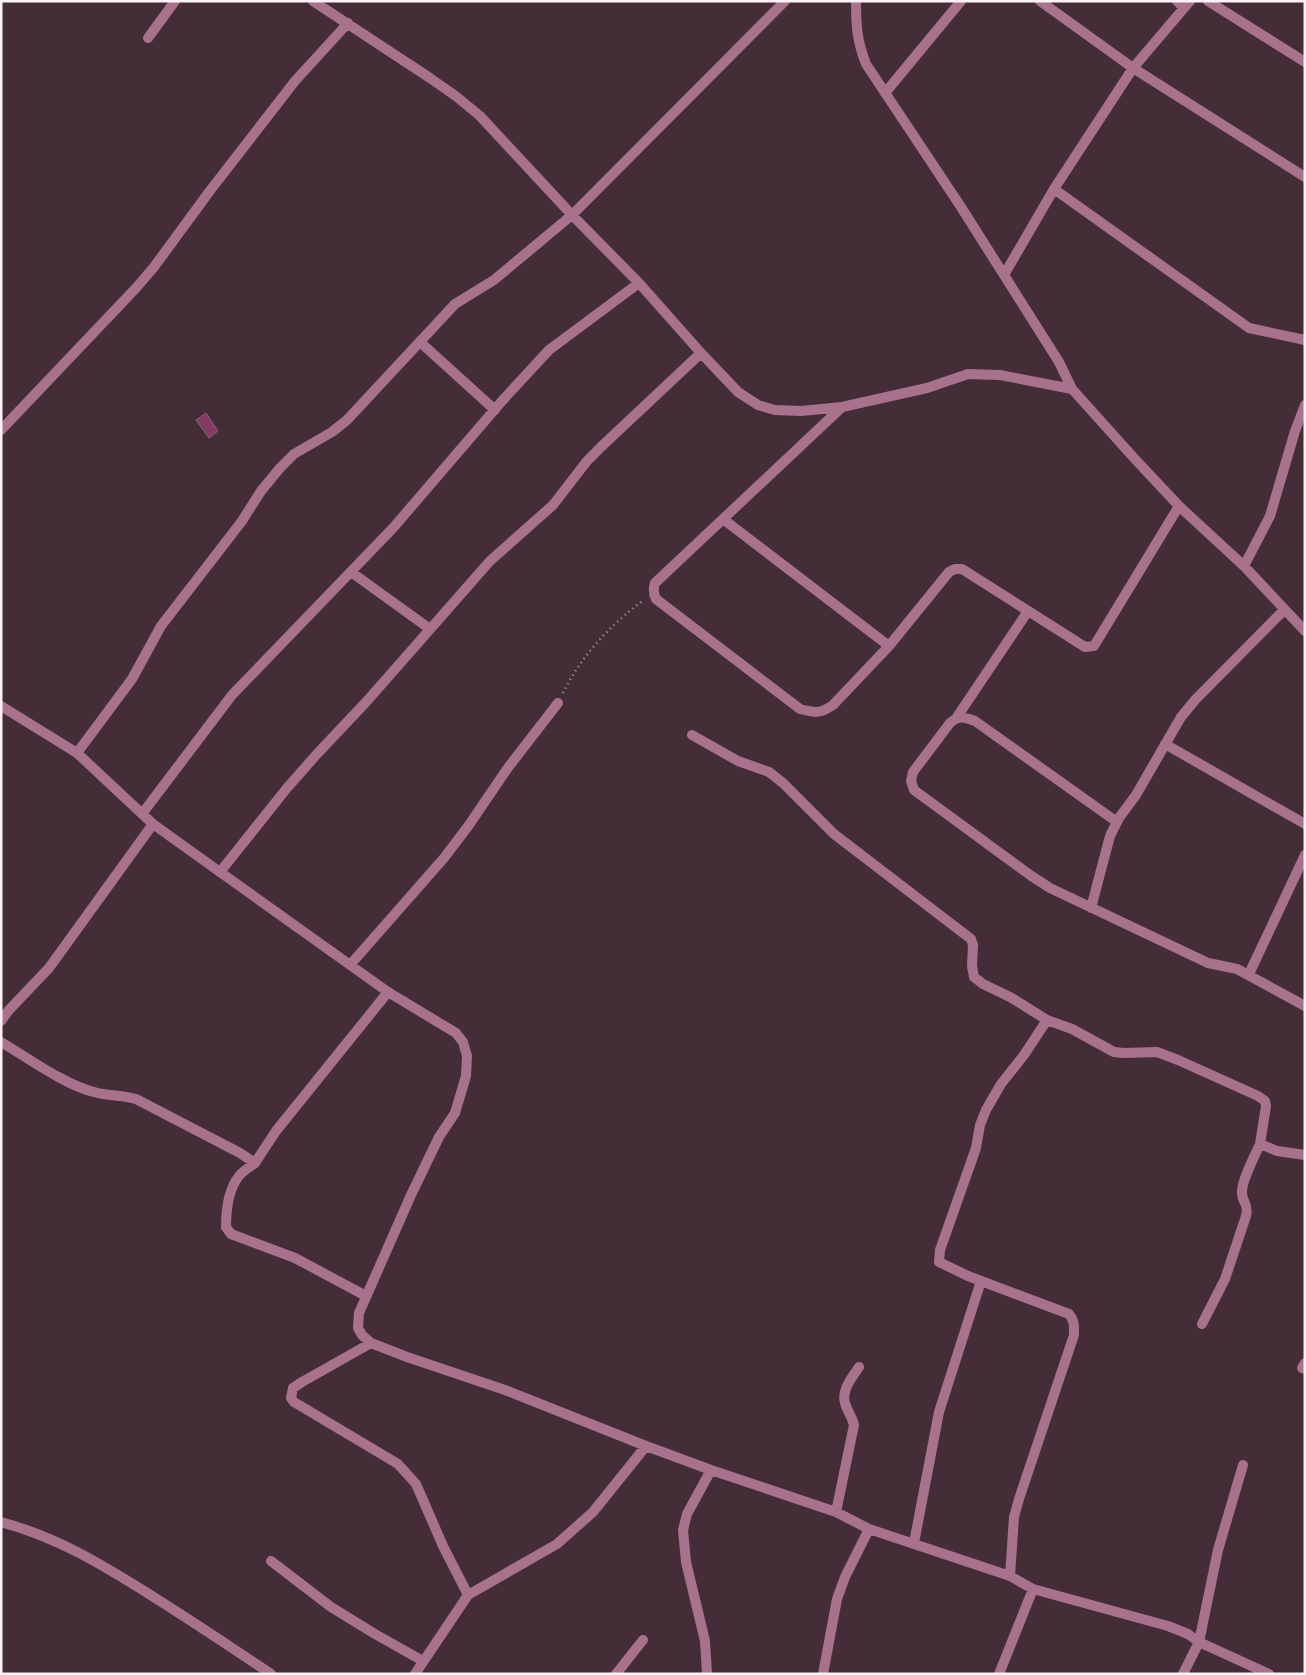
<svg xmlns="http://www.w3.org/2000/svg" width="1306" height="1675" viewBox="0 0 1306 1675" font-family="'Space Grotesk',sans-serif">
<rect width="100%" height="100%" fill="#442d37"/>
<!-- building -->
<path fill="#843b62" stroke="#826874" d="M206,413L218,431L209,438L196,420Z"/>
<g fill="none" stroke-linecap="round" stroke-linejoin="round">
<!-- path -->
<path stroke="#aa989f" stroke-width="2.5" stroke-dasharray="1 4" stroke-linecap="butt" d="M563,693C581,656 611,624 644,600"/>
<!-- minor -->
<path stroke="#a8728c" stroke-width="10" d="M313,1L430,78L457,97L480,116L572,215L639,283L701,353L738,392L758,405L775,410L801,411L842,407L927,388L968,374L1000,375L1072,389L1134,458L1179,506L1244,566L1305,631
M856,1C856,26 857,41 866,64L961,207L1059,362L1072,389
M1040,1L1133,68L1305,177
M1177,1L1184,8
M1208,1L1305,62
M148,38L175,1
M885,93L961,1
M1054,189L1249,328L1305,340
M1004,275L1054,189L1133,68L1190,1
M420,342L495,410
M842,407L655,583C653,589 653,593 656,599L800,709C815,713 820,714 833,705L889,646L949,572L955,569H962L1085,647L1094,646L1179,506
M1,430L136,288L154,267L209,192L295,81L348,23
M723,519L889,646
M1244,566L1270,516L1295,431L1305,405
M351,572L430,629
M1,706L77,753L153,824L220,872L388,992L456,1033L463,1042L467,1056L466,1076L455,1113L439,1137L411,1195L359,1313L358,1328L362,1335L371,1343L407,1357L505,1390L646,1446L711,1470L836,1512L869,1529L1010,1576L1033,1589L1168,1626L1188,1634L1199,1642L1269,1674
M957,717L1028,611
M692,735L738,761L769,772L783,783L834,834L971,939L973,945L972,966L974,977L983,984L1010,997L1047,1020L1072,1029L1114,1052L1124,1053L1157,1052L1178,1060L1258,1096L1265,1101L1266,1106L1260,1144L1277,1151L1305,1155
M1165,744L1305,824
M77,753L132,679L161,626L242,521L261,491L280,468L294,454L332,432L347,420L455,304L494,280L572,215L785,1
M142,814L232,695L393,528L502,401L549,350L639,283
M1117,822L975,721C964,717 959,715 950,723L913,772L911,781L914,790L1030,875L1050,888L1208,963L1237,969L1305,1006
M220,872L287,788L317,754L367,701L490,561L553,505L587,461L602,446L701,353
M1091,908L1110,836L1119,818L1136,795L1181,717L1196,699L1284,610
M350,965L444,858L469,825L507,769L558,703
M1249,974L1305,855
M1,1021L9,1010L49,968L153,824
M1,1042C28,1058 65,1085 94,1092C107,1096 122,1095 136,1099L240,1153L255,1163L276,1131L388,992
M255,1163C250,1167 243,1171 239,1176C228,1190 226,1210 226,1227L231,1234L295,1258L366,1296
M1202,1324L1225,1279L1246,1216C1249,1203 1242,1203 1242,1193C1241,1182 1255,1155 1260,1144
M371,1343L302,1382L293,1388L291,1398L294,1402L398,1464L416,1484L443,1546L468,1595
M1305,1363L1302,1368L1305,1369
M836,1512L854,1425C852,1416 847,1411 845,1403C841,1390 853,1376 859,1367
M1,1522C57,1537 101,1564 149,1594C190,1620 231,1647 271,1674
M914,1543L939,1412L981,1281
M271,1561L331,1607L375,1634L423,1661
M1010,1576L1014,1517L1019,1499L1074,1335C1074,1327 1075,1321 1069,1314L968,1276L939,1262L940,1250L976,1148L980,1125L986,1110L1001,1084L1024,1055L1047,1020
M415,1674L468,1595L557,1544L593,1512L646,1446
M616,1674L643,1640
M707,1674L705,1641L686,1562L683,1530L687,1514L711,1470
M823,1674L837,1599L845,1577L869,1529
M999,1674L1033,1589
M1183,1674L1199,1642L1218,1550L1243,1465"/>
</g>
<!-- border -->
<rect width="1306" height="1675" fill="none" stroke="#fef1f6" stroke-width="5"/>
</svg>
